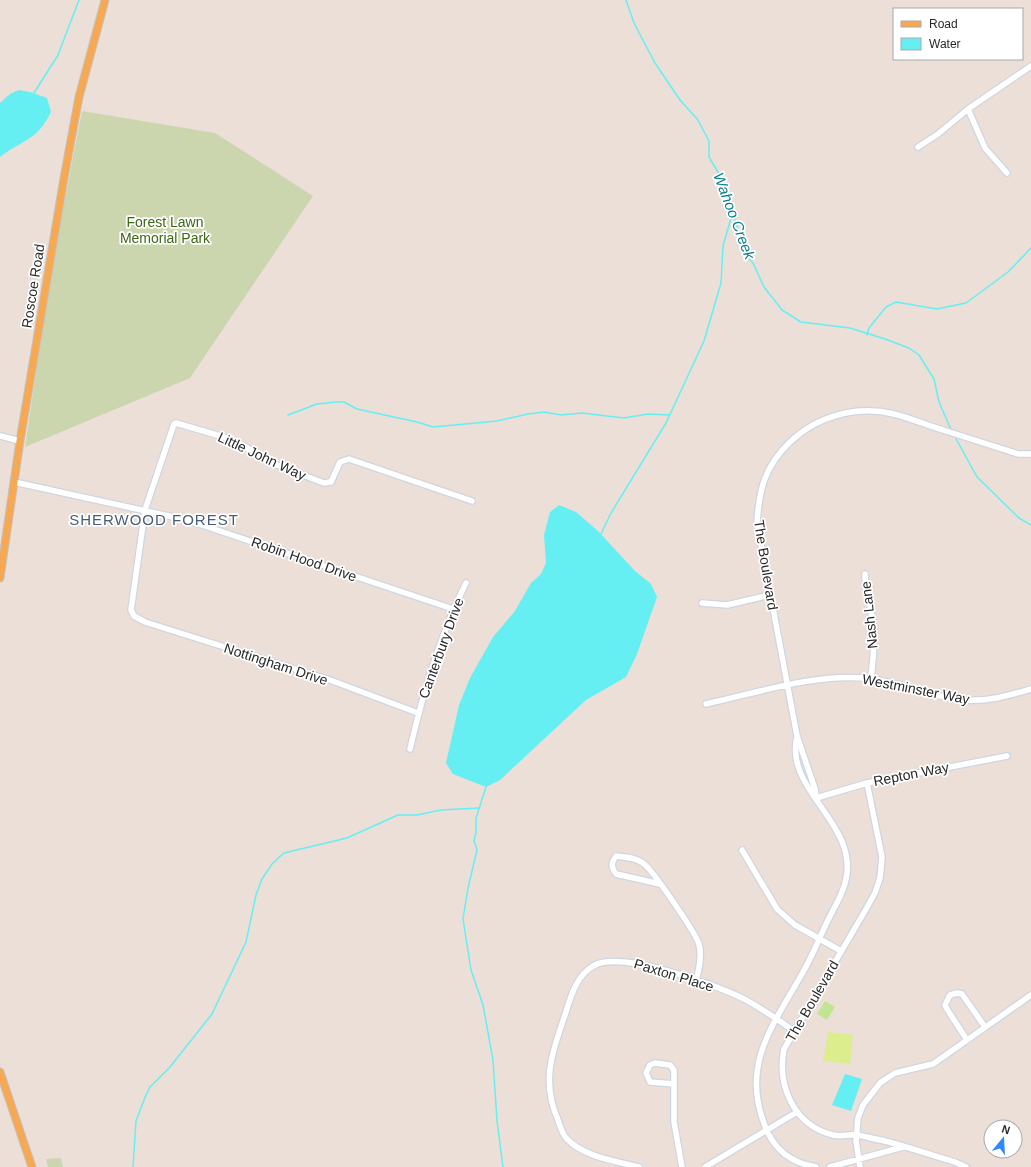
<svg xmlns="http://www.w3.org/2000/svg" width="1031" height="1167" viewBox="0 0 1031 1167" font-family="Helvetica,sans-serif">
<rect width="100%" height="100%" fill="#ebdfd8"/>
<!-- green -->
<path fill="#c2e592" d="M825,1001L835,1007L827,1020L817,1014Z"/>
<!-- cemetery -->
<path fill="#cbd6af" d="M82,111L215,133L313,196L190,378L25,447L51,271Z
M61,1158L63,1167H48L46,1159Z"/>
<!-- pitch -->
<path fill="#dbed8d" d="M828,1032L853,1035L850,1064L823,1061Z"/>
<!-- water -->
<path fill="#65eff3" d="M19,90L30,92L47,98L51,112C36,142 23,139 0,157V103L10,94Z
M559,505L576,512L598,531L635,571L651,584L657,597L637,654L626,677L586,700L500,780L486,787L453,774L446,763L459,705L470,678L493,637L515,611L531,583L541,574L546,563L544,535L550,512Z
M845,1074L862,1079L851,1111L832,1105Z"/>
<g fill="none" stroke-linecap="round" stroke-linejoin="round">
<!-- stream -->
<path stroke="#65eff3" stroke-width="1.5" d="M626,0L634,23L655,63L680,100L698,120L709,141V157L722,179L728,196L743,246L748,258L753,263L764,287L782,310L801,322L850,328L885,339L909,348L919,355L934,379L939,402L952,432
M34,93L58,55L79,0
M867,335L869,328L886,307L896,302L937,309L966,303L1008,272L1031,248
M288,415L317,404L336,402H344L357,409L417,422L433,427L497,421L528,414L544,412L561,415L582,413L624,418L648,414L669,415
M954,435L977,477L1019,518L1031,525
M601,534L611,513L666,423L704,341L721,283L723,246L733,211
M486,787L476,818V832L474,841L477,850L468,888L463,919L471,970L483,1005L493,1060L497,1121L503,1167
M133,1167L136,1121L146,1095L150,1087L170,1067L212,1014L246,942L256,895L262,879L272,864L284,853L347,838L398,815H417L441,810L478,808"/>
<!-- minor casing -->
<g stroke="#ced6e2" stroke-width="8">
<path id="minor" d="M968,109L985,148L1007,173
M918,147L938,134L968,109L1031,66
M0,436L20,441
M14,482L187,520L453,609
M865,574C865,589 870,602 872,617C876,638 873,658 871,679
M702,603L727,605L770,595
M706,704C756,693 813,674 864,678C899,681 931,698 965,700C988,702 1010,695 1031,689
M418,713L330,680L145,622L134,616L131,610L145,510L174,424L176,423L227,438L246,447L264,460L324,483L331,482L340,462L349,459L472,501
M797,737C784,790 858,823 846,879C844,892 835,906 829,918C820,936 813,955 803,972C774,1024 740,1064 765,1126C774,1150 791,1163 816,1167
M410,749C423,693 440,635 466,583
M867,783L882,857L880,878L875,893L862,916L784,1049C777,1085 793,1125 833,1135C841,1137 849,1134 857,1135C865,1136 873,1139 881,1140C906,1146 930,1155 955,1162L966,1167
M816,798L815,789L797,736L757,523C759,489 765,466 790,442C817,416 857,405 894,414C910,418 926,425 943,430C968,438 993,446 1018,454H1031
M816,798L867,783L1007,756
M742,850L777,909L795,925L841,951
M660,884L616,874C611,867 611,863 616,856C625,857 635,857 643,863C652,869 695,932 699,944C702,956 699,969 696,981
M967,1040L947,1009L945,1005L950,995L957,993L962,994L985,1027
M674,1084L650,1082L646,1073L650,1065L655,1063L670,1065L674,1070V1122L682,1167
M639,1167C616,1161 584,1157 567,1139C562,1134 560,1126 558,1120C541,1082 552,1052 565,1015C571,996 576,975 595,965C622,951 713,984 740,997C759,1006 777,1019 794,1031
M705,1167L797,1112
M830,1167L903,1147
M860,1167L856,1141L858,1118L863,1105L880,1083L895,1073L933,1064L1031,995"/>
</g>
<!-- major casing -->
<g stroke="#c3c3c3" stroke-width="9">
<path id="major" d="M0,578L20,441L64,178L79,97L105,0
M0,1072L32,1167"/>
</g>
<!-- minor -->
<use href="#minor" stroke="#fff" stroke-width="5.5"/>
<!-- major -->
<use href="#major" stroke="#f6a952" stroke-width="7"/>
</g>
<g text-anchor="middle" stroke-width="3.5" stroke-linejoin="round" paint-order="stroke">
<!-- park labels -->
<g font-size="14" fill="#3a6616" stroke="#fff">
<text x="165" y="227">Forest Lawn<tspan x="165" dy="16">Memorial Park</tspan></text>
</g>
<!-- street labels -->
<g font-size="14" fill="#282828" stroke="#fff">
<text transform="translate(33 286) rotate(-81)" y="5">Roscoe Road</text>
<text transform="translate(262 456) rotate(25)" y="5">Little John Way</text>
<text transform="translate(304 559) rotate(19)" y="5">Robin Hood Drive</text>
<text transform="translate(766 565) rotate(81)" y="5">The Boulevard</text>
<text transform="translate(869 615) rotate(-96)" y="5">Nash Lane</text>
<text transform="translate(441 648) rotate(-70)" y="5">Canterbury Drive</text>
<text transform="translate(276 664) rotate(18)" y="5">Nottingham Drive</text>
<text transform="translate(916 689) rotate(11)" y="5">Westminster Way</text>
<text transform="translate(911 774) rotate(-11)" y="5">Repton Way</text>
<text transform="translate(674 975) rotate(17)" y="5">Paxton Place</text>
<text transform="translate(812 1001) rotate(-60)" y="5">The Boulevard</text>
</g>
<!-- water labels -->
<g font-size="15" font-style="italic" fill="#09808e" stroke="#fff">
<text transform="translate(734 216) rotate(69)" y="5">Wahoo Creek</text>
</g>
<!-- neighbourhood labels -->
<g font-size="15" letter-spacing="1" fill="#475c7a" stroke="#fff">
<text x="154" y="525">SHERWOOD FOREST</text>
</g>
</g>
<!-- legend -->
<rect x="893" y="8" width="130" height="52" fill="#ffffff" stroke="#a9a9a9"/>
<rect x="901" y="21" width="20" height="6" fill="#f6a952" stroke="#a9a9a9"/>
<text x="929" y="28" font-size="12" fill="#282828">Road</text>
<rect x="901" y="38" width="20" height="12" fill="#65eff3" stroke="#a9a9a9"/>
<text x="929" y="48" font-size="12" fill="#282828">Water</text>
<!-- north arrow -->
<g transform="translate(1003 1139) rotate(18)"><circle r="19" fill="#ffffff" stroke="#a9a9a9"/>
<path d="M0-3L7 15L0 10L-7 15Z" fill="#3189ff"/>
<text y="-6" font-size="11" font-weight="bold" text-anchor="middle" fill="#282828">N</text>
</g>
</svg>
